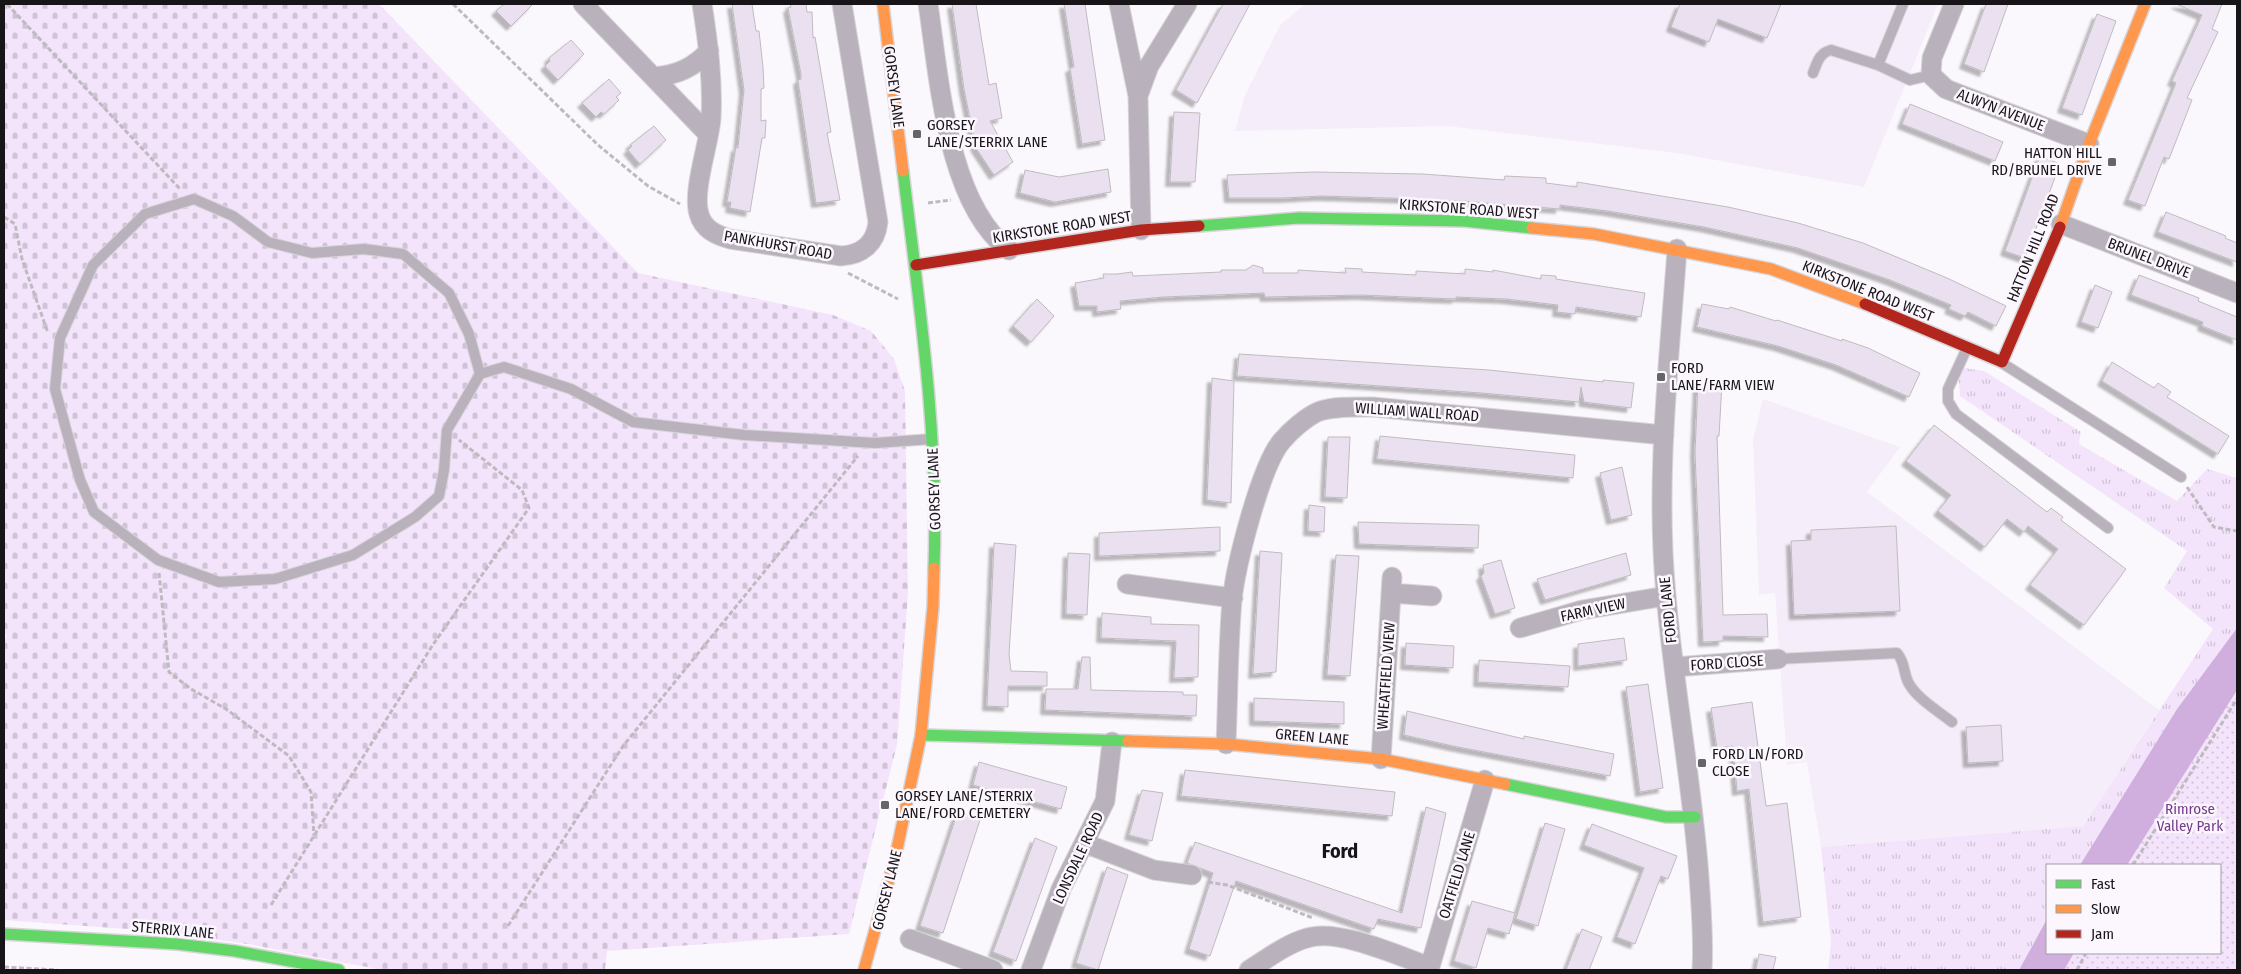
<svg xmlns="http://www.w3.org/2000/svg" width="2241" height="974" viewBox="0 0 2241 974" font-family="'Fira Sans Condensed',sans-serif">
<defs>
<pattern id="grass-tufts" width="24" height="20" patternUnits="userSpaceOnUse" patternTransform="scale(1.25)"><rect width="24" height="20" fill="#f4e4fb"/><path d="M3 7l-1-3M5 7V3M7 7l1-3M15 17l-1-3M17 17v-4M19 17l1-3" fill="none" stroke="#d0c3d7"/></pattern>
<pattern id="cemetery-stones" width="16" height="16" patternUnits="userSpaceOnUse" patternTransform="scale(1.25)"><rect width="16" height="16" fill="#f4e4fb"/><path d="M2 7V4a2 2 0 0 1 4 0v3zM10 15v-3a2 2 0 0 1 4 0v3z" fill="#d0c3d7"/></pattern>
<pattern id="park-dots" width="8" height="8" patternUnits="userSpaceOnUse" patternTransform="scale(1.25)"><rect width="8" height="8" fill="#f4e4fb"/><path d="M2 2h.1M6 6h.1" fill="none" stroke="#d0c3d7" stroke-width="1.8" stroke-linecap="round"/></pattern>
<filter id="shadow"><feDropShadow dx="-4.5" dy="4.5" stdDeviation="1" flood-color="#0004"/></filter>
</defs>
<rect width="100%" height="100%" fill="#fbf8fd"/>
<!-- built -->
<path fill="#f5edf9" d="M1305,4H1938L1864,187L1677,153L1447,126L1235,131L1245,95L1280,25Z
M1763,399L1900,447L1867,492L2159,710L2083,826L1821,847L1807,762L1787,765L1775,593L1759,595L1753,440Z"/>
<!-- grass -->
<path fill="url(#grass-tufts)" d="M1958,367L1984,371L2081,432L2079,444L2177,501L2207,469L2237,478V628L2177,709L2080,865H2047V919L2019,970H1828L1831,942L1821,847L2083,826L2213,629L2164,588L2187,551L1960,396Z"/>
<!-- cemetery -->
<path fill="url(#cemetery-stones)" d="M4,4H379L638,273L833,315L871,331L894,359L905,391L908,593L897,745L849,934L607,951L605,970H382L248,944L153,931L4,920V646L6,634H4Z"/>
<!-- park -->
<path fill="url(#park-dots)" d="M2237,659V970H2041L2052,953H2220V865H2105Z"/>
<!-- water -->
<path fill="#d0aede" d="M2237,628V690L2127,865H2080L2177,709Z
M2047,919V953H2074L2064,970H2019Z"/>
<!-- building -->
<path fill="#ebe0f0" stroke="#bebcbf" filter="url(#shadow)" d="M504,4H533L511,26L496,11Z
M732,4H752L756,31H759L763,67L764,88L761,89V121L766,120L765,138H762L750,212L730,208L731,202H727L736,147L738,148L744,90Z
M790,4H806L807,12H812L813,38L815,37L831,132L827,133L840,200L816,203L798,80L801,79V74L788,8L791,7Z
M952,4H976L989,85L996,83L1002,118L990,121L1013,162L994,175L976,148L964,89Z
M1064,4H1085L1105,140L1082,144L1070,68L1074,67Z
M1223,4H1250L1197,103L1176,90Z
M1680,4H1781L1767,38L1718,19L1709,42L1671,27Z
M1986,4H2008L1984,72L1964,64Z
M2176,4H2222L2212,29L2218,32L2187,98L2192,100L2169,159L2164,157L2145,206L2128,200L2176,83L2172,81L2202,15Z
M2097,14L2116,21L2082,115L2062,108Z
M571,40L584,54L558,80L545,66L550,61L549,58Z
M609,79L621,93L616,97L619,100L604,114L601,112L596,117L582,103Z
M1910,104L2003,142L1995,161L1902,124Z
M1174,112L1200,113L1195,182H1170Z
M654,126L666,140L640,164L628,150L632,146L630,145Z
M2040,156L2060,164L2025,258L2005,251Z
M1108,169L1111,192L1055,202L1020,193L1025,170L1059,177Z
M1315,172L1423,174L1504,180L1505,176L1546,178V183L1577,187V182L1728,207L1798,223L1863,243L1947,278L2006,306L1996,326L1968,312L1965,316L1949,309L1951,305L1890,280L1798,248L1704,227L1608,211L1560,205V209L1462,201L1436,200V203L1422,202V199L1321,196L1283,198H1229L1227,175Z
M2166,212L2226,236L2225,238L2237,243V262L2158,232Z
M1253,265L1263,268V273H1298V270L1346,273L1345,268L1362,269V272L1416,275V271L1465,274V269L1493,272V270L1541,279V275L1556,276V279L1645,293L1641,317L1576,307L1575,314L1557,312L1558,305L1506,299L1456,297V299L1361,295L1265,297L1264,293L1163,297L1120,301L1121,309L1097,312V306H1079L1075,283L1104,278L1103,274H1117L1132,272L1133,276L1221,272V270H1246Z
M2139,275L2199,298L2198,301L2237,317V340L2202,326L2203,322L2131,295Z
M2095,285L2112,292L2098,328L2081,322Z
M1037,299L1054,316L1031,342L1013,326Z
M1702,304L1729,309L1730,307L1776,321L1777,320L1842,341V339L1868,348L1920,373L1909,397L1836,365L1778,346L1697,327Z
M1239,354L1489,370L1603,382V380L1634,383L1631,408L1584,402L1581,387L1579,402L1482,393L1237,376Z
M2112,362L2154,388L2158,383L2171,392L2167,397L2229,436L2218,454L2102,381Z
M1212,378L1234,381L1231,503L1207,500Z
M1698,383H1722L1719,436H1717L1723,615L1767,614L1768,637L1723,636V641L1703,642L1695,453Z
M1934,425L2047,512L2051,508L2063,517L2061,520L2126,569L2084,625L2030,585L2058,549L2028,526L2024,532L2007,519L1985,547L1938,511L1951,495L1906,461Z
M1380,436L1575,455L1573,478L1377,459Z
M1328,437H1350L1347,498L1325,497Z
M1622,467L1632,515L1611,520L1600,473Z
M1309,505L1325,507L1324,532L1308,531Z
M1358,522L1479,525L1478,548L1359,544Z
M1896,526L1900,611L1794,615L1791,541L1811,540V530Z
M1220,527V551L1099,556V533Z
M994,543L1016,545L1009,654L1011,671L1047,672V686H1008V707L987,706Z
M1260,551L1282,553L1276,672L1253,674Z
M1068,553L1090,554L1087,615L1066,614Z
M1626,553L1631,575L1545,600L1537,579Z
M1336,555L1359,556L1350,676L1327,675Z
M1501,560L1515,608L1495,614L1481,576L1484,573L1483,565Z
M1102,613L1151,617V624L1199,625L1198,677L1174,678L1176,641L1101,638Z
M1624,638L1627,660L1578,666V644Z
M1406,643L1454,646L1453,668L1405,665Z
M1082,657H1090L1091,690L1183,692V695H1197L1196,716L1045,710L1046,689H1078Z
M1479,660L1570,666L1568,687L1478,682Z
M1648,684L1663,788L1640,792L1626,687Z
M1254,698L1344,702V724L1254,721Z
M1752,702L1766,806L1787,803L1801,917L1763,922L1749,789L1737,791L1733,746L1717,748L1711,708Z
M1407,711L1524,739V736L1614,754L1610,776L1453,746L1404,735Z
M2001,725L2003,761L1968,763L1966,727Z
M979,762L1067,787L1061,809L973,785Z
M1185,770L1395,792L1392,816L1181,796Z
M1142,790L1163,793L1152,841L1129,835Z
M1426,807L1446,813L1421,928L1378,919L1374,929L1236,881L1210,956L1189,949L1213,873L1187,863L1195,842L1402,913Z
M958,811L980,820L943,933L920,926Z
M1545,823L1565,829L1538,926L1516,919Z
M1592,824L1677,856L1668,879L1661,876L1635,944L1617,937L1644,868L1584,845Z
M1035,838L1057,847L1016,961L993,952Z
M1107,867L1128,875L1098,970L1076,963Z
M1472,901L1515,913L1509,934L1488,928L1476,968L1454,961Z
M1582,929L1602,937L1589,970H1566Z
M1759,954L1776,957L1773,970H1756Z"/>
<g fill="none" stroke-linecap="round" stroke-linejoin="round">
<!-- lane casing -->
<g stroke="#d7d5d8" stroke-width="12">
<path id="lane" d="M1878,65L1903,4
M1813,73C1817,63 1819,53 1831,50L1878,65L1910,80L1931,75
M1967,348L1948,389V401L1956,414L2108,528
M2002,363L2181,477
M480,374L469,334L449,293L403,254L364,249L312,253L268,242L233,216L194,199L145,214L93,265L60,338L55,389L80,480L94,512L158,560L219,582L275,579L353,555L415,517L439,496L444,470L447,430L480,374L504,367L571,389L633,422L744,435L875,443L932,439
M1778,659L1897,653C1905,662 1903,671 1908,682C1916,698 1938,711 1952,722"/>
</g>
<!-- street casing -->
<g stroke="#d7d5d8" stroke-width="21">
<path id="street" d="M583,4L708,134
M702,4C708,42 713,80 711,119C709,144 692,191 699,214C703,229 716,235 730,239L841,256C862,255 876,243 878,222L842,4
M928,4C939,76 947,204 1009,250
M1119,4L1138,96
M1954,4L1932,58L1931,75L1946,89L2089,144
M654,77C677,75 693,68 709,51
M2061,224L2237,293
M1141,230L1138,96L1149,66L1187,4
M1677,249C1669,364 1655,480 1666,595C1674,689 1692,782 1699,876C1701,908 1704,939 1702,970
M1127,584L1233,598
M1391,593L1432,596
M1520,628L1582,610L1666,596
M1675,667L1778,659
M1226,744C1228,696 1228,648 1232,600C1236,565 1260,468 1281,442C1290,431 1307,416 1320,411C1336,406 1356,407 1373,407L1664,435
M1381,759L1392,577
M1084,843L1154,870L1192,875
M910,939L993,970
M1031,970L1061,889L1105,801L1112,742
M1249,970C1267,959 1286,944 1307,938C1338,928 1399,956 1430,967
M1429,970L1485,780"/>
</g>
<!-- fast casing -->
<g stroke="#d7d5d8" stroke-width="14">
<path id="fast" d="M903,171C919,303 939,435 934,568
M1199,226L1299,218L1464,221L1532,228
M921,735L1128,741
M1505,784L1666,817H1695
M4,934L177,944L235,951L339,970"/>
</g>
<!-- slow casing -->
<g stroke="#d7d5d8" stroke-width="14">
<path id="slow" d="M883,4L903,171
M2060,227L2089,144L2145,4
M1532,228L1594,234L1771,269L1865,304
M1128,741L1226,744L1381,759L1505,784
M864,970L896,854L921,735L933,607L934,568"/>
</g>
<!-- jam casing -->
<g stroke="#d7d5d8" stroke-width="14">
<path id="jam" d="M916,265L1141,230L1199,226
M1865,304L2002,362L2060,227"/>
</g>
<!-- path -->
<path stroke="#bebac0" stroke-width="3" stroke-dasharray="5 2.5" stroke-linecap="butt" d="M7,4L181,190
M453,4L598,145L648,186L680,204
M928,203L951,200
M4,217L15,224L22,259L48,333
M848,273L898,299
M2187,487L2214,527L2237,531
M159,573L169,672L191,689L226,709L289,756L311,792L314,835
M2133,865L2237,699
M1208,882L1227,885L1313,918
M271,905L432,646L529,508L522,490L459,440
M508,926L623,746L858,456
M4,967L57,970
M2077,970L2086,953"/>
<!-- lane -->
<use href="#lane" stroke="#b9b2bc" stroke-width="10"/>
<!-- street -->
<use href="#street" stroke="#b9b2bc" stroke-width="19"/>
<!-- fast -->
<use href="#fast" stroke="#63d668" stroke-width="11"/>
<!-- slow -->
<use href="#slow" stroke="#ff974d" stroke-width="11"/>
<!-- jam -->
<use href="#jam" stroke="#b3261e" stroke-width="11"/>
</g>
<!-- markers -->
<g fill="#676469" stroke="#fcf7fe" stroke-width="2">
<rect x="912" y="129" width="10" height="10" rx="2.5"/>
<rect x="2107" y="157" width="10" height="10" rx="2.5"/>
<rect x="1656" y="372" width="10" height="10" rx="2.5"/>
<rect x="1697" y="758" width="10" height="10" rx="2.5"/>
<rect x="880" y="800" width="10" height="10" rx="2.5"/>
</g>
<g text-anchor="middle" stroke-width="5" stroke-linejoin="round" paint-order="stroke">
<!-- street labels -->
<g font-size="15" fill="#181519" stroke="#fcf7fe">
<text transform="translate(894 87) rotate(83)" y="5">GORSEY LANE</text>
<text transform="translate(2001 110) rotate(21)" y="5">ALWYN AVENUE</text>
<text transform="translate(1469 209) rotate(4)" y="5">KIRKSTONE ROAD WEST</text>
<text transform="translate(1062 227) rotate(-9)" y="5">KIRKSTONE ROAD WEST</text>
<text transform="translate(778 245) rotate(10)" y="5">PANKHURST ROAD</text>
<text transform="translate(2033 248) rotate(-68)" y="5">HATTON HILL ROAD</text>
<text transform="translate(2149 258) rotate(21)" y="5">BRUNEL DRIVE</text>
<text transform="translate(1868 291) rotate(22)" y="5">KIRKSTONE ROAD WEST</text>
<text transform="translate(1417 412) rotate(4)" y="5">WILLIAM WALL ROAD</text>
<text transform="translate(934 489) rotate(-92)" y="5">GORSEY LANE</text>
<text transform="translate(1593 610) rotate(-12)" y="5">FARM VIEW</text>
<text transform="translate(1668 610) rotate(-96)" y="5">FORD LANE</text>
<text transform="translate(1727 663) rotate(-4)" y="5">FORD CLOSE</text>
<text transform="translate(1386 676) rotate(-86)" y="5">WHEATFIELD VIEW</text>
<text transform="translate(1312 737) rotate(5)" y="5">GREEN LANE</text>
<text transform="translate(1078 858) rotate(-65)" y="5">LONSDALE ROAD</text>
<text transform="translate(1457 875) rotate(-73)" y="5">OATFIELD LANE</text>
<text transform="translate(887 890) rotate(-76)" y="5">GORSEY LANE</text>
<text transform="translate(173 930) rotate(5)" y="5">STERRIX LANE</text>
</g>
<!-- poi labels -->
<g font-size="15" fill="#181519" stroke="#fcf7fe" text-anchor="start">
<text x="927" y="130">GORSEY<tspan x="927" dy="17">LANE/STERRIX LANE</tspan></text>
<text x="2102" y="158" text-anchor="end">HATTON HILL<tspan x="2102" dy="17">RD/BRUNEL DRIVE</tspan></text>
<text x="1671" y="373">FORD<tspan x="1671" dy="17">LANE/FARM VIEW</tspan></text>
<text x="1712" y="759">FORD LN/FORD<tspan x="1712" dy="17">CLOSE</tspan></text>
<text x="895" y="801">GORSEY LANE/STERRIX<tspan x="895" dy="17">LANE/FORD CEMETERY</tspan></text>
</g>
<!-- park labels -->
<g font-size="15" fill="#743b8a" stroke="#fcf7fe">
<text x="2190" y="814">Rimrose<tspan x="2190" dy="17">Valley Park</tspan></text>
</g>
<!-- district labels -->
<g font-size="20" font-weight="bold" fill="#181519" stroke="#fcf7fe">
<text x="1340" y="858">Ford</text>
</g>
</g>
<!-- border -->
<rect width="2241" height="974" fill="none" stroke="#181519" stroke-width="10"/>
<!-- legend -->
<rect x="2046" y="864" width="175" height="90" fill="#fcf7fe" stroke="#a19da2"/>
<rect x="2056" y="880" width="25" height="8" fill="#63d668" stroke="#a19da2"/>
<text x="2091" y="889" font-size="15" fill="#181519">Fast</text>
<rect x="2056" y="905" width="25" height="8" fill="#ff974d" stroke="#a19da2"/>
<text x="2091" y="914" font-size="15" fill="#181519">Slow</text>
<rect x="2056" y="930" width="25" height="8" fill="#b3261e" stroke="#a19da2"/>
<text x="2091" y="939" font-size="15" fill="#181519">Jam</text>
</svg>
